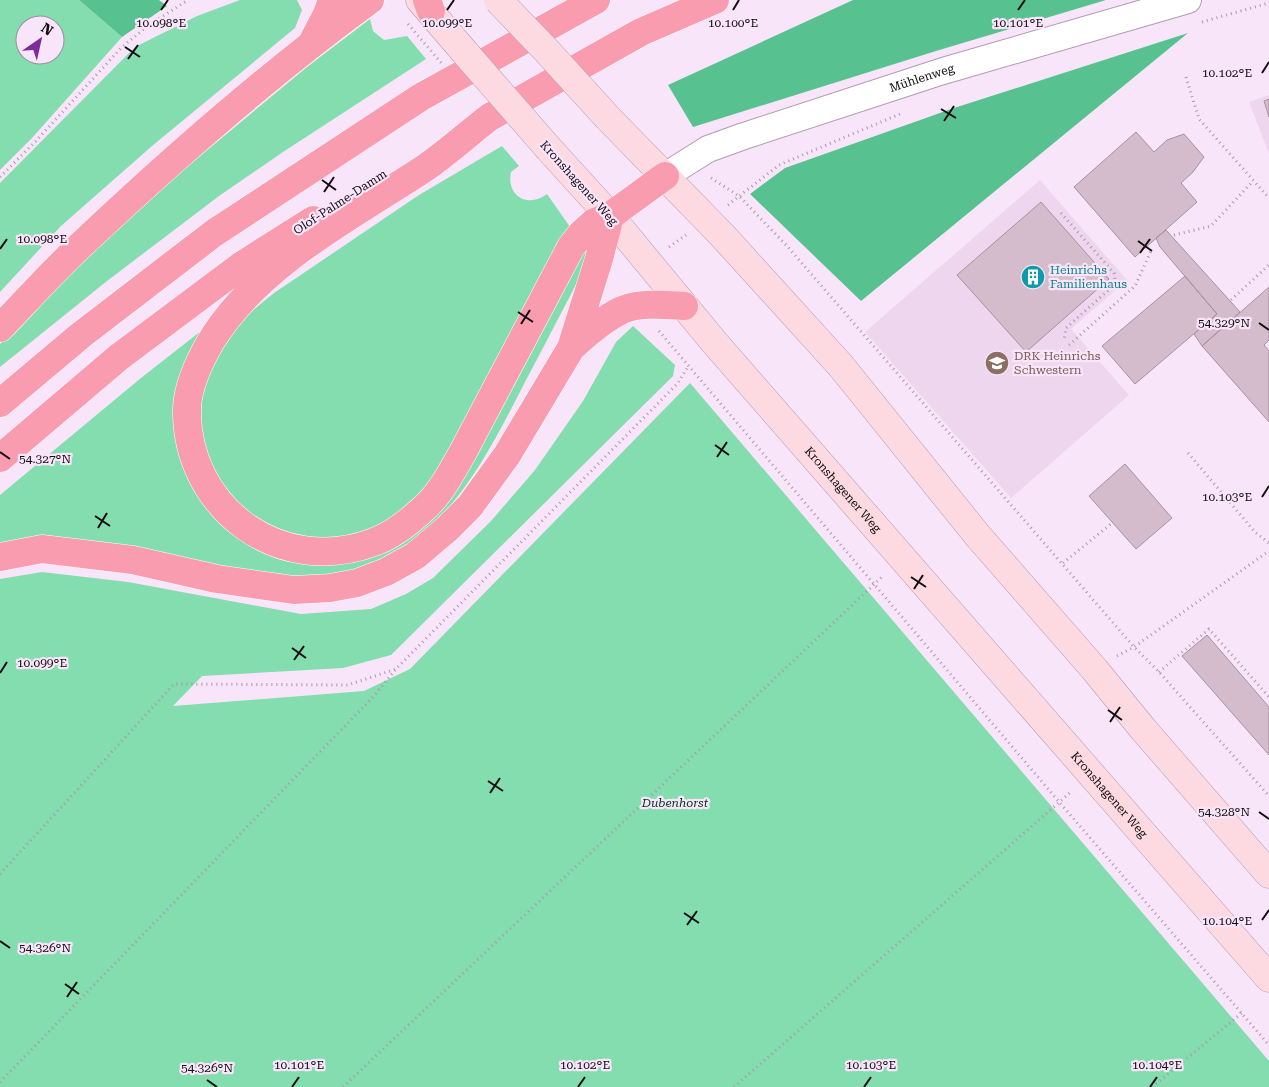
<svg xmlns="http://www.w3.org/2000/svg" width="1269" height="1087" viewBox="0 0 1269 1087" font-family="'Roboto Serif',serif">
<rect width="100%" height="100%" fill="#f9e5f9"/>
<!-- built -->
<path fill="#efd6ef" d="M1269,95V154L1249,102Z
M1040,180L1127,280L1071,329L1129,395L1011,498L865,332Z"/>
<!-- green -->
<path fill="#83ddaf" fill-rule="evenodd" d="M0,0H79L122,37L32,138L0,170ZM25,25H55V55H25Z
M240,0H297L302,10L295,28L152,146L61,226L0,292V183L135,47L197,16Z
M370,19L373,31L384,40L407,36L426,59L283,152L219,196L107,281L0,367V344L63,278L170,181L307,67Z
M502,146L519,166L511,172C506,195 527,209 547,194L570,227L445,467L411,508L374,532L302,541L237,508L203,452L199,397L220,342L248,314L274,293L419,195Z
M584,250L590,258C568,299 547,341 525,382C491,448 458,516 393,556C360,576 320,577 282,577L0,547V495L141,378L206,327L182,385L232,530L387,548Z
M633,326L675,365L673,376L391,655L343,668L202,676L173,706L364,691L410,669L690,383L1269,1061V1087H0V579L42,572L128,582L301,614L371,609L406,594L433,578L491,521L535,470L583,401L616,342Z"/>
<!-- forest -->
<path fill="#57c28f" d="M79,0H159L167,6L122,37Z
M853,0H1106L936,51L693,127L668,85Z
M1188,33L861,301L750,194L785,168L954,108Z"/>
<!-- building -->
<path fill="#d4bccc" stroke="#a791a0" d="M1269,99V117L1264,101Z
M1136,132L1154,152L1167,140L1184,134L1204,157L1193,172L1181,183L1197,202L1135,257L1074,187Z
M1041,202L1109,279L1026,352L957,275Z
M1166,230L1240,312L1202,346L1194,334L1217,314L1160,247L1156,238Z
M1185,276L1217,314L1135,384L1102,346Z
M1269,287V340L1264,345L1269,351V422L1202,346Z
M1125,464L1172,518L1136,549L1089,496Z
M1207,635L1269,707V755L1182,656Z"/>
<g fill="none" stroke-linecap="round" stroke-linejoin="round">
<!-- minor casing -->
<g stroke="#af9caf" stroke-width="28">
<g id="minor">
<path id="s1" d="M665,176L708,149L744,136L943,71L1188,0"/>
</g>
</g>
<!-- secondary casing -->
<g stroke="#af9caf" stroke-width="29">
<g id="secondary">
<path d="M420,0L468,56"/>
<path d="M608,118L722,235L841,366L978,536L1095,670L1143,729L1269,874"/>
<path id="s2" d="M549,149L610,216L714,342L1269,978"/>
</g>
</g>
<!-- trunk casing -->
<g stroke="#fff" stroke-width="29">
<path id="trunk" d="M427,0L431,11
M314,39L327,14L332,0
M491,116C469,133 448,152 425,168C351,217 259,263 211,341C200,360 188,385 187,408C185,507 279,578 374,542C391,536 409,522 422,510C440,495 452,471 463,452L571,247L582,233L593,223L610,216L665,176
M490,117L641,32L715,0
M0,328C27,300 53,271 82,244C172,159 269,74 370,0
M571,348C586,334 603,319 622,310C640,302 665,305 684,306
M0,403L81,335L214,233L421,97L596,0
M0,458L119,357L242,265L313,220
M0,557L42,549L133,560L217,579L294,590L330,588L357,583L386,572L415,556L447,529L470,506L507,455L571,348L599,259L610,216"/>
</g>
<!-- path -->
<path stroke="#a899a8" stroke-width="3" stroke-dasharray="1 4" stroke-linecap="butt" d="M1202,22L1269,3
M1186,77L1199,119L1269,198
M0,177L35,142L122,47L149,25L188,0
M711,178L739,196L787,246L1134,647L1159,672L1269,796
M728,205L779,165L900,114
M1061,213L1114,273L1115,280L1112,287L1066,328L1064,340
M1174,235L1211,226L1253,181
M669,247L686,235
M1231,300L1269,265
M659,331L1060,803L1269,1045
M1069,345L1135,286L1151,251
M1188,453L1255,532L1269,543
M1063,563L1112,523
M1117,656L1134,647L1269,551
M1159,672L1209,629L1269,697
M0,874L174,684L348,685L396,669
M0,1082L373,697L396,669L678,383L689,365
M343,1087L884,575
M734,1087L1072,791
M1152,1087L1242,1013"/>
<!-- minor -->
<use href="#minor" stroke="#fff" stroke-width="26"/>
<!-- secondary -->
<use href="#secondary" stroke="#fddae2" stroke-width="28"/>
<!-- trunk -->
<use href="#trunk" stroke="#fa9cb0" stroke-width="28"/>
<!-- secondary-bridge casing -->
<g stroke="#af9caf" stroke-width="29" stroke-linecap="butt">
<path id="secondary-bridge" d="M498,0L546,50L608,118
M468,56L549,149"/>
</g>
<!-- path-bridge -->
<path stroke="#a899a8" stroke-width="3" stroke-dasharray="1 4" stroke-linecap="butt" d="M408,24L443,65"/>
<!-- secondary-bridge -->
<use href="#secondary-bridge" stroke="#fddae2" stroke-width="28"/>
</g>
<!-- ticks -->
<path fill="none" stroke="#140e14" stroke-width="2" d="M161,10L168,0M447,10L454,0M733,10L739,0M1018,10L1025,0M125,47L140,57M128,59L138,45M1262,73L1269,62M941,109L956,118M944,121L954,106M322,180L336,190M324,192L334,177M1138,241L1152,251M0,249L7,239M1140,253L1150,239M518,312L533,322M1259,323L1269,330M521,324L530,310M715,445L729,455M0,452L10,459M717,457L727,442M1262,497L1269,486M95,516L110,526M98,528L107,513M911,577L926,587M914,589L923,575M292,648L306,658M294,660L304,646M0,673L7,662M1108,710L1122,720M1110,722L1120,707M488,781L503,791M490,793L500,778M1259,812L1269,819M684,913L699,923M1262,920L1269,910M687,925L697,911M0,941L10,948M65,984L79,994M67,997L77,982M207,1080L217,1087M292,1087L299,1077M578,1087L585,1077M864,1087L871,1077M1150,1087L1157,1077"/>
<!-- icons -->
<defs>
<g id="building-disc" transform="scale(1.25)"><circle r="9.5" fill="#0f9aa8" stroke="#f9e5f9"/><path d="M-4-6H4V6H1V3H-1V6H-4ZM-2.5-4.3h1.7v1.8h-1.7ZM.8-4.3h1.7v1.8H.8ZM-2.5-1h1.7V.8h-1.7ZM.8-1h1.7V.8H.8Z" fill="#fff"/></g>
<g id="school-disc" transform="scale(1.25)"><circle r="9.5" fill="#8d6e63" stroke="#f9e5f9"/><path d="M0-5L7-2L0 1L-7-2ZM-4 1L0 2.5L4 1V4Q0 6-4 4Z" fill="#fff"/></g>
</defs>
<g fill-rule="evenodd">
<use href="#building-disc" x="1033" y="277"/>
<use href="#school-disc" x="997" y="363"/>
</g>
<g text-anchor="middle" stroke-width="4.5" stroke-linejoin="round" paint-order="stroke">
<!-- street labels -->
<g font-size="12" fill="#140e14" stroke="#f9e5f9">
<text dy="4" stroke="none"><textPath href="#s1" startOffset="276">Mühlenweg</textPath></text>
<text transform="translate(579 183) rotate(48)" y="4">Kronshagener Weg</text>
<text transform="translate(340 202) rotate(-33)" y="4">Olof-Palme-Damm</text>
<text dy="4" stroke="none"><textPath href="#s2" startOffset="450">Kronshagener Weg</textPath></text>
<text dy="4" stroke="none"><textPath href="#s2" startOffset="855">Kronshagener Weg</textPath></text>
</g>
<!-- culture labels -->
<g font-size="12" fill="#0d838f" stroke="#f9e5f9" text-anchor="start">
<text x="1050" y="274">Heinrichs<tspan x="1050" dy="14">Familienhaus</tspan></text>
</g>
<!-- education labels -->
<g font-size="12" fill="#785e54" stroke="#f9e5f9" text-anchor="start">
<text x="1014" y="360">DRK Heinrichs<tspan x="1014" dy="14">Schwestern</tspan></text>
</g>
<!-- park labels -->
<g font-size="12" font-style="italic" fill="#02331f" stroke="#f9e5f9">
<text x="675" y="807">Dubenhorst</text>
</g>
</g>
<g font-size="12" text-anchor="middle" fill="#140e14" stroke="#f9e5f9" stroke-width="4.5" stroke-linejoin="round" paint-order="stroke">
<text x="161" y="27">10.098°E</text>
<text x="447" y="27">10.099°E</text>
<text x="733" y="27">10.100°E</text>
<text x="1018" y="27">10.101°E</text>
<text x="1227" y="77">10.102°E</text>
<text x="42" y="243">10.098°E</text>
<text x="1224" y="327">54.329°N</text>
<text x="45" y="463">54.327°N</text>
<text x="1227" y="501">10.103°E</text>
<text x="42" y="667">10.099°E</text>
<text x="1224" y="816">54.328°N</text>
<text x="1227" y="925">10.104°E</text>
<text x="45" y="952">54.326°N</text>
<text x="299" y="1069">10.101°E</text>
<text x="585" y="1069">10.102°E</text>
<text x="871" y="1069">10.103°E</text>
<text x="1157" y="1069">10.104°E</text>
<text x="207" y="1072">54.326°N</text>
</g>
<!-- north arrow -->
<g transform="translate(40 40) rotate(34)"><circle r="24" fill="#f9e5f9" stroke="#9d8f9d"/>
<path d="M0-4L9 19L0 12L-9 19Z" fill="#7d2c9c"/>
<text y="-8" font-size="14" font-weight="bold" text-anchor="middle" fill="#140e14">N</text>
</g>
</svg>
